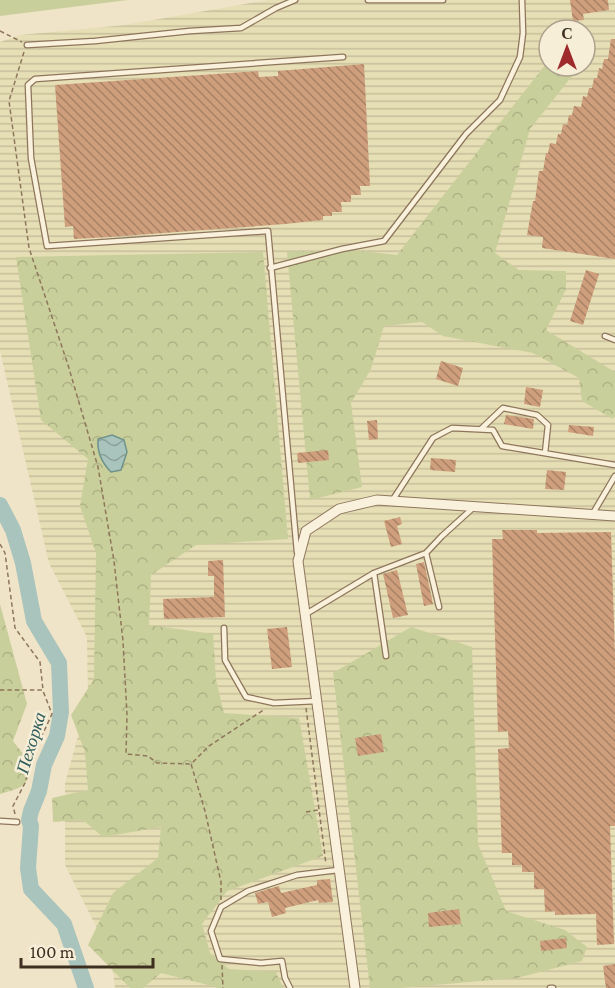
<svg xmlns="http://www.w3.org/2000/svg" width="615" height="988" viewBox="0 0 615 988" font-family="'Crimson Pro',serif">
<defs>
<pattern id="farmland-rules" width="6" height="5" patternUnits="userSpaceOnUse" patternTransform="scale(1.5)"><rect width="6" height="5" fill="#e6deb5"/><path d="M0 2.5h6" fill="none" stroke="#c6bf9b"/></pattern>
<pattern id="forest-crowns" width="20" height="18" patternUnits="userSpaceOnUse" patternTransform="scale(1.5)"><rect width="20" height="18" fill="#c9cf9b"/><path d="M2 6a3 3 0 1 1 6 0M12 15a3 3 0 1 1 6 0" fill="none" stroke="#aeb285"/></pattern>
<pattern id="water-waves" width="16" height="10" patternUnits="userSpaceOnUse" patternTransform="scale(1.5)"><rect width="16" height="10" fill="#a9c4bc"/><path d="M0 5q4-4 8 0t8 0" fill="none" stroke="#8ba098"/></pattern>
<pattern id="building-back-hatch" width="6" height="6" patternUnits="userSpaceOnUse" patternTransform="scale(1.5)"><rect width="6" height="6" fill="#cf9f7d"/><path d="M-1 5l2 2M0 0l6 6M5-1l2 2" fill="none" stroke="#a98266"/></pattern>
</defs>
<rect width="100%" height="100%" fill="#f0e4c8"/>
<!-- farmland -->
<path fill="url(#farmland-rules)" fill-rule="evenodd" d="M268,0H615V988H115L111,956L65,865V783L88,700L87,637L49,563L0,351V42L20,35L125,25ZM549,30H585V66H549Z"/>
<!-- forest -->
<path fill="url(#forest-crowns)" d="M549,60V66H580L530,129L495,253L519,270L566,271V289L546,330L615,372V414L613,419L582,401L579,378L533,353L443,336L422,322L384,326L371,369L351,403L362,487L310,500L287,252L352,250L397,255Z
M263,252L288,539L196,545L151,575L149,625L213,634L216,680L224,713L299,718L323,856L227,891L202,924L210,953L229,969L276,972L283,988H216V987L161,973L143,988H130L88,945L113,893L158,858L161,827L103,837L83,820L53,822L52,798L88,790L85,752L71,715L94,679L96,553L80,506L88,459L41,420L16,257Z
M0,604L27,704L13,741L32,765C28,788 20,788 0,794Z
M411,627L472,647L478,844L506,911L565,930L587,947L582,961L517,978L400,988H370L333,673Z"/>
<!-- garden -->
<path fill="#c9cf9b" d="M0,0H128L0,16Z"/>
<!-- water -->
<path fill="url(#water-waves)" stroke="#6f938a" stroke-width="1.5" d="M112,435L124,440L127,452L121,470L111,472C102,463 97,451 98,439Z"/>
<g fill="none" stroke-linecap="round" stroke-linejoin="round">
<!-- river -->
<path stroke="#a9c4bc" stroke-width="16" d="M0,505L13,530L23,563L34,621L59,663L61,712L57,736L44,765L39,791L31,811L29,820L31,826L28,868L31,889L64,924L86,988"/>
</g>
<!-- building -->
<path fill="url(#building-back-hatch)" d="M570,0H608L609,10L583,14L584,20L573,21Z
M611,39H615V259L542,248L543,237L527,235L533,201H535L539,171H543L546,153H548L550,143L556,144L558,134H561L563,124L567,125L569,115H572L574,106L581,107L583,96L587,97L589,88H592L594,78H597L599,68L602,69L604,59H608Z
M364,64L370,186H360L361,195H351V202H341L342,212H332V216H323V220L285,224L109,237L74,239L73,226L65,227L55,85L258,71L259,77L278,76V71Z
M586,270L599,274L583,325L570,321Z
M441,361L463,368L458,386L436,379Z
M526,387L543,390L540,407L524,404Z
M506,415L534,419L533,429L504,424Z
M377,420L378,439L369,440L367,421Z
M569,425L594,427L593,436L568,432Z
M328,450L329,460L298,463L297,453Z
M431,458L456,460L455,472L430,470Z
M547,470L566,472L564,490L545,489Z
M400,517L402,524L397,526L402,544L391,547L384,521Z
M502,530H537V533L611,532L615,655V826H610L614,944L597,945L596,914L555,915V911L545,912L544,889H534V872H522V865H512V853H502L498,749L509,748L508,731L498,732L492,539H503Z
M223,560L225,617L164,619L163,599L214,597V576H208V561Z
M424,562L433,604L424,606L416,564Z
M397,570L408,615L393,618L383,574Z
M287,627L292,667L272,669L267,629Z
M381,734L384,752L358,756L355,738Z
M330,879L333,902L319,903L318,900L285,908L286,913L272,917L268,902L258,904L255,893L279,886L281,893L317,885V880Z
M459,909L461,924L429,927L428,913Z
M566,938L567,948L541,951L540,941Z
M615,964V988H606L603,966Z"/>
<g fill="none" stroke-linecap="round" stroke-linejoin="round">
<!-- lane casing -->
<g stroke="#8d765c" stroke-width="7">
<path id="lane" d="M368,0H443
M27,45L95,41L190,31L241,28L276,8L295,0
M270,268L342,249L384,241L466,134L500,100L520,57L523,33L522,0
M605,336L615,340
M481,429L503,408L537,415L548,425L545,453
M392,501L433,438L452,428L493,430L502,446L615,465
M592,515L615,476
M297,552L268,231L47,246L31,158L28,85L35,79L343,57
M374,573L386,656
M439,607L426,553L442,536L474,507
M306,614L374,573L426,553
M224,628L225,660L246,697L274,703L317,701
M0,821L17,822
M290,988L285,978L282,961L261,963L220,959L211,931L221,907L248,891L297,875L338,870
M550,988H553"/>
</g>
<!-- street casing -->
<g stroke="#8d765c" stroke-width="11">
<path id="street" d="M355,988L298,561L306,531L339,509L377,500L615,516"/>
</g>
<!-- path -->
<path stroke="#8d765c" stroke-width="1.5" stroke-dasharray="4.5 3" stroke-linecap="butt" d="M0,31L22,42
M24,52L9,101L29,248L68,365L98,467L114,561L123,641L127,715L126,754L148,756L157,763L191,764
M0,544L5,553L15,628L40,662L43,690H0
M306,708L326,864
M306,812L318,810
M15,814L13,806L25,783L33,755L52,714L43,691
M221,900V882L205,811L191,764L209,746L265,709
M222,965L223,988"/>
<!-- lane -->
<use href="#lane" stroke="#faf1dc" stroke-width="4.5"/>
<!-- street -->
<use href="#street" stroke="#faf1dc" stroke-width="9"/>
</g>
<g text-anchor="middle" stroke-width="5" stroke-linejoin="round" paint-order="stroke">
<!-- water labels -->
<g font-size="18" font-style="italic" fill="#2f5d5a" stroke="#f7eed8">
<text transform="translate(31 743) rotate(-73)" y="6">Пехорка</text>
</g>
</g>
<!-- north arrow -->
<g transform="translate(567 48)"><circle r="28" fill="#f7eed8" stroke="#ada18e" stroke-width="1.5"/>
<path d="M0-4.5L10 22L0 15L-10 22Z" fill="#9e2a2b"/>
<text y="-9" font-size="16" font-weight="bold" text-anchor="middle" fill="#3d2e20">С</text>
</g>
<!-- scale -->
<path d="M21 958v9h132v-9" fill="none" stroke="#3d2e20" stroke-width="3"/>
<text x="30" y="958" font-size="18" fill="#3d2e20" stroke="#f7eed8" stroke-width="4.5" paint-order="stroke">100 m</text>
</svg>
